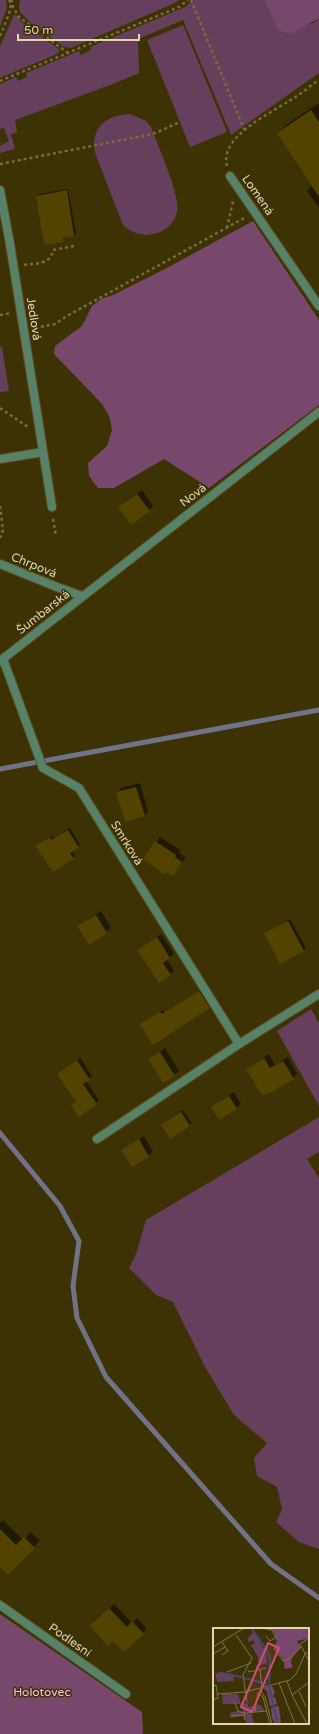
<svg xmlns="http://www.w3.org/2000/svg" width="319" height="1734" font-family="'Varela Round',sans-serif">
<rect width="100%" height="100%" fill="#3c3203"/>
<path fill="#663f5c" d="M0,0H6L7,8L0,27Z
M20,0H179L175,3L71,48L64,47L31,23L20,12L19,6Z
M193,0H264L278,30L313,23L319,18V73L231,135L183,20L138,39L139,73L113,84L15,120L17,132L11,134L15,149L0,153V146L9,141L4,128L0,129V84L16,77L18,81L27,77L26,73L79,51L81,55L91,50L90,47L185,7Z
M14,15H16L22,22L60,50L57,54L0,78V46Z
M183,25L227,132L190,147L147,40Z
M130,114L146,121L151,127C157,144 181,196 177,212C175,222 167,230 157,233C144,237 133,234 123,225L95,153C90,128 106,115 130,114Z
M0,347H2L9,391L0,392Z
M311,1009L319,1023V1106L277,1031Z
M319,1117V1152L307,1159L319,1178V1549L299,1542L276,1522L282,1509L277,1487L257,1476L254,1458L267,1443L234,1415L205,1367L173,1302L156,1295L129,1268L136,1254L146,1220Z"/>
<path fill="#78486c" d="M264,0H319V18L291,34L278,30Z
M253,221L319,320V405L209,488L164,459L114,488H98L89,476L88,463L107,446L112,430L110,418L102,404L54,354L55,346L82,326L92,306L101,299L113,295L165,269Z
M0,1614L142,1712L143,1734H0Z"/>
<path fill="#0007" d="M319,103V208L307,191L312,185L278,133L287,124Z
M68,189L76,233L74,236L65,237L63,241L37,196L39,194Z
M142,490L153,506L149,510L124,503Z
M140,783L148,811L144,816L117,792L121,788Z
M70,828L80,845L72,851L75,856L73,858L39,844L52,836L54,838Z
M160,837L180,850L179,853L186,857L173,875L145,859Z
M101,911L111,928L106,932L78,926Z
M290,919L306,948L303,950L265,934Z
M161,934L174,954L167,959L174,971L170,975L138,950Z
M202,989L212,1005L210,1007L141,1024L163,1010L164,1013Z
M165,1048L179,1071L164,1082L150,1059Z
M269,1054L275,1065L288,1057L297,1074L293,1078L247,1069Z
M80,1058L92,1076L86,1081L99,1100L96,1103L72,1105L77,1101L58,1074Z
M234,1092L241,1104L236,1108L213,1107Z
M183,1110L192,1123L170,1138L162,1125Z
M144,1136L153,1152L132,1166L123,1150Z
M3,1520L23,1540L31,1532L40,1541L8,1573L0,1564V1523Z
M114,1604L132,1623L137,1618L147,1629L124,1651L113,1639L91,1626Z"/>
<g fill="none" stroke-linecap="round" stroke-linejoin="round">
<path stroke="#717288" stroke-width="5" d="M0,769L319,710
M0,1133L60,1206L79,1241L73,1286L77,1318L106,1377L271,1564L319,1598"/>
</g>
<path fill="#524400" d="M311,110L319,122V197L277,133Z
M67,190L74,236L63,238L64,242L44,245L36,196Z
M137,494L150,511L131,525L118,507Z
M136,787L145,816L125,822L116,792Z
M68,830L79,848L70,853L74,859L53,872L35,846L50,837L51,840Z
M155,841L176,855L175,857L182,862L173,876L166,872L164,874L143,859Z
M96,915L107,933L89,945L77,926Z
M288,921L304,951L280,964L264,933Z
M157,937L170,958L163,963L171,975L159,983L137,950Z
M199,991L210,1008L153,1045L140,1024L160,1012L162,1014Z
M160,1052L175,1076L163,1083L148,1059Z
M264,1058L270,1068L283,1061L294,1079L266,1095L261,1094L246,1069Z
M77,1060L90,1080L83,1084L97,1104L79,1117L71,1105L76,1102L57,1074Z
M229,1096L237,1109L219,1120L211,1107Z
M181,1112L190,1126L170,1139L161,1125Z
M139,1139L149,1157L132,1167L121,1150Z
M0,1529L16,1545L24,1537L35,1548L8,1575L0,1566Z
M109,1608L127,1627L132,1621L144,1634L124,1652L113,1641L108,1646L90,1626Z"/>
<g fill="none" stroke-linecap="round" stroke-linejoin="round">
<g stroke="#5a5022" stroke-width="10">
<path id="street" d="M230,176L319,306
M0,190L10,244L52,507
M0,459L43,452
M0,564L57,587L82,596
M3,659L43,768L79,788L239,1044
M0,661L319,412
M97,1139L239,1044L319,994
M0,1605L126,1694"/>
</g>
<path stroke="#766c40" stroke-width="2.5" stroke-dasharray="3 3" stroke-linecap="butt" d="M9,0L19,17L68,53
M191,0L244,129
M0,36L9,14L12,0
M0,81L179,7L188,0
M0,164L153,134L180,122
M227,166C219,137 269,114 289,101C299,95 309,87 319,80
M227,228L233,201
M24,265C37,263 50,265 53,250L74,246
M0,315L11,313
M35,328L55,324L67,316L246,217
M0,408L28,427
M0,506L3,530L0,538
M53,519L56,536"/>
<use href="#street" stroke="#578267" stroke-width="8"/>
</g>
<g text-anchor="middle" stroke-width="3" stroke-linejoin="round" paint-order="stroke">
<g font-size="12" fill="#e0d7b0" stroke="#3c3203">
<text transform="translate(258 195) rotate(55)" y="4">Lomená</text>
<text transform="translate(34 319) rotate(81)" y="4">Jedlová</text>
<text transform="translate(193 495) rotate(-38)" y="4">Nová</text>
<text transform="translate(34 565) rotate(22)" y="4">Chrpová</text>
<text transform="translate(43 612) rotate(-38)" y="4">Šumbarská</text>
<text transform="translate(127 843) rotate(58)" y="4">Smrková</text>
<text transform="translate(70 1640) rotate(35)" y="4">Podlesní</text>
</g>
<g font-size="12" fill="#fec1ed" stroke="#3c3203">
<text x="42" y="1696">Holotovec</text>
</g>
</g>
<g transform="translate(213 1628)">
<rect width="96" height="96" fill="#3c3203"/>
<path d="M41,4L48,11L46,13L53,24L54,35L45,38L44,42L43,38L36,39L46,37L45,29L38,17L42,15L40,12L36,14L34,11ZM7,44L20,46L21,53L4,54L2,46ZM9,66H25L28,76L35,75V79L41,78V80L46,76L47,78L50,77L48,79L51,81V83L30,84L27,76H10ZM24,83L39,86L41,96L33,95L32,88L20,89L19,91L17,85Z" fill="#663f5c"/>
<path d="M49,0H96V10L84,13L88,19L79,29L78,35L80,38L78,40L72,41L70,31L61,19L64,13L61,3ZM59,58L62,65L59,69H62L64,76L57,78L54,63L50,60ZM64,78L66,79L68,96H63L59,90L58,80Z" fill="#78486c"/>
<path fill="none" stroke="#414777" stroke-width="2" d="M38,0L54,22L57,32L56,56M9,45L29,49M31,50L54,56M56,59L65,96"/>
<path fill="none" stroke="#7e7448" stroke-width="1" d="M48,0L59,2L64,12M23,7L39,30L30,47L34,74M53,8L57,13L63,9M96,10L87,16L96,33M0,19L31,0M61,20L70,33L79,29L88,19M0,26L12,19M9,27L15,23L9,14M35,42L36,44L53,40M47,42L49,60M14,44L38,35M74,53L79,67M66,55L82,96M0,58L3,57L5,70L0,72M46,61L52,69L59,96M86,63L93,79M4,66L32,64L77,52L83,46L92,26L96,24M45,66L50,69L57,96M22,75L25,83L31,85M42,84L45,64M17,88L32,87M32,92L31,85L54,83M94,96L79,67L96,54"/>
<path fill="#cb5174" fill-opacity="0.15" stroke="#cb5174" stroke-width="2" d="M55,15L66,20L39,84L28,79Z"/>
<rect width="96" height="96" fill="none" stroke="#e0d7b0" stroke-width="2"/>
</g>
<path d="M18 34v6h121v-6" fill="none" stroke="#e0d7b0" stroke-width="2"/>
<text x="24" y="34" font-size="12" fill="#e0d7b0" stroke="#3c3203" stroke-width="3" paint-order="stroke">50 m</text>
</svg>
